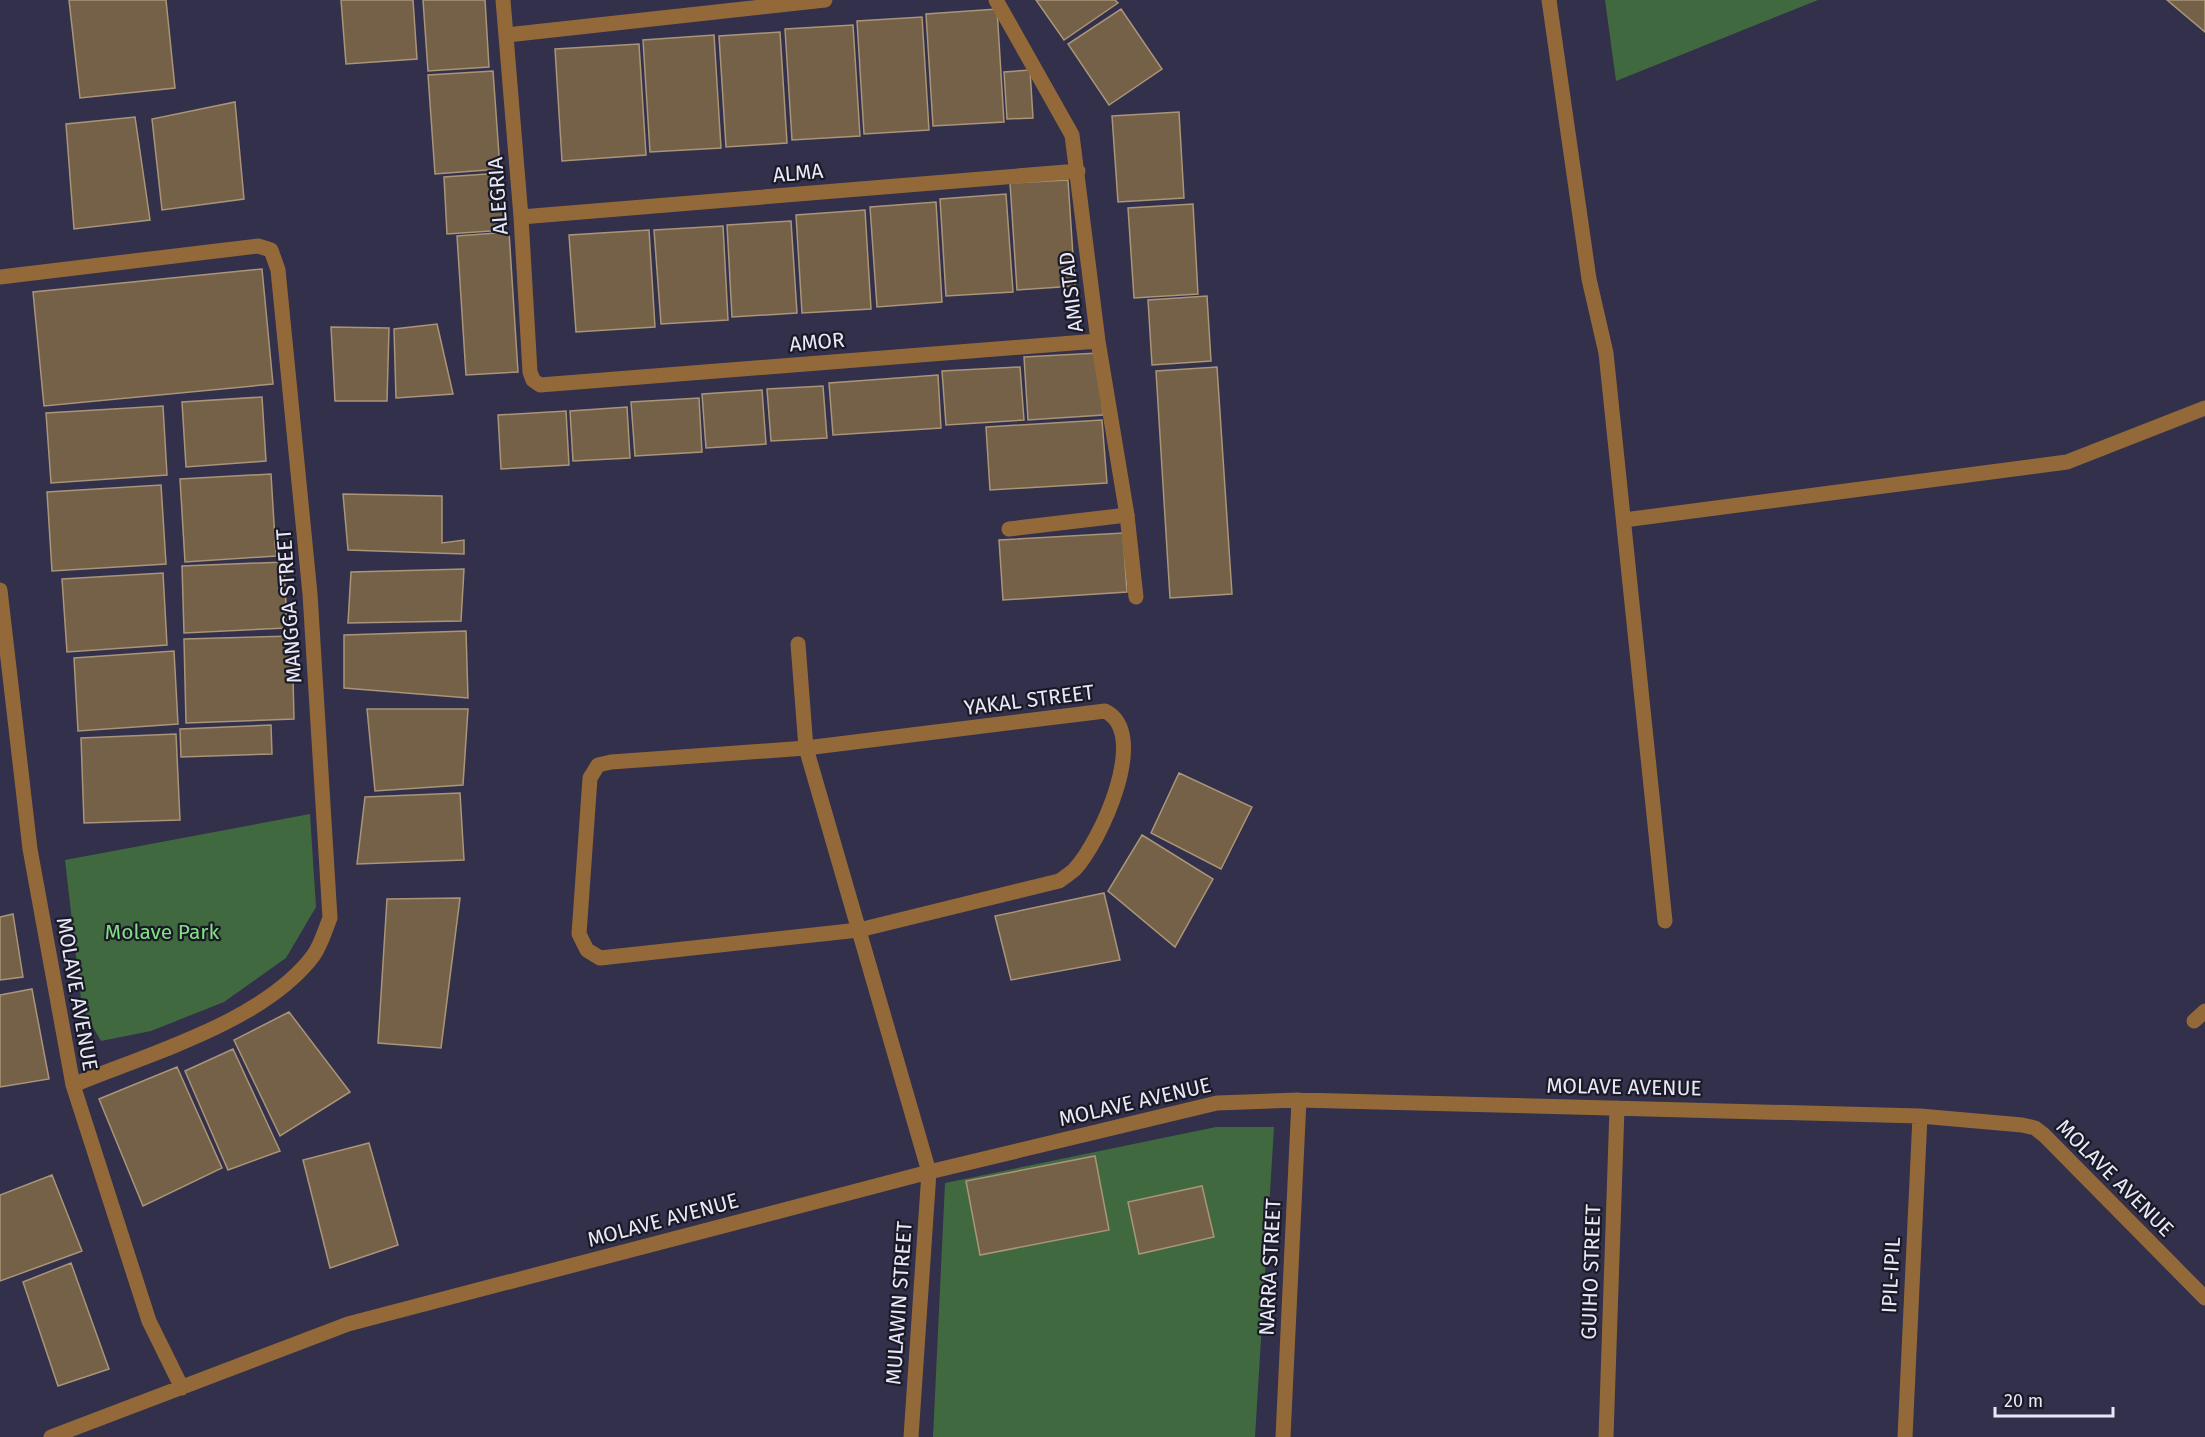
<svg xmlns="http://www.w3.org/2000/svg" width="2205" height="1437" font-family="'Fira Sans',sans-serif">
<rect width="100%" height="100%" fill="#32304a"/>
<path fill="#406940" d="M1605,0H1818L1616,81Z
M310,814L316,907L286,958L224,1002L151,1031L101,1041L82,1008L65,860Z
M1216,1127H1274L1255,1437H933L945,1183Z"/>
<path fill="#746147" stroke="#aa9579" stroke-width="1.5" d="M69,0H166L175,88L80,98Z
M341,0H413L417,59L346,64Z
M423,0H485L489,67L428,71Z
M1036,0H1115L1118,3L1064,40Z
M2167,0H2205V32Z
M997,9L1004,122L933,126L926,14Z
M1121,9L1162,69L1109,105L1068,44Z
M922,17L929,130L864,134L857,21Z
M853,25L860,136L792,140L785,29Z
M780,32L787,143L726,147L719,36Z
M714,35L721,148L650,152L643,40Z
M639,44L646,155L562,161L555,49Z
M1030,70L1033,118L1007,119L1004,72Z
M493,71L500,169L435,174L428,75Z
M235,102L244,199L162,210L152,119Z
M1179,112L1184,198L1118,202L1112,116Z
M135,117L150,220L74,229L66,124Z
M501,173L505,230L447,234L444,177Z
M1068,180L1075,286L1017,290L1010,183Z
M1006,194L1013,292L946,296L940,199Z
M936,202L942,302L877,307L870,207Z
M1193,204L1198,294L1134,298L1128,208Z
M865,210L871,309L802,313L796,215Z
M791,221L797,313L732,317L727,225Z
M723,226L728,320L661,324L654,230Z
M649,230L655,327L576,332L569,235Z
M509,232L518,372L466,375L457,236Z
M262,269L273,384L44,406L33,292Z
M1207,296L1211,361L1152,365L1148,300Z
M437,324L453,394L396,398L394,329Z
M331,327L389,328L387,401H335Z
M1098,353L1103,415L1028,420L1024,357Z
M1020,367L1024,420L946,425L942,371Z
M1217,367L1232,594L1170,598L1156,371Z
M938,375L941,428L833,435L829,383Z
M823,386L827,438L771,441L767,389Z
M762,390L766,444L706,448L702,394Z
M262,397L266,461L186,467L182,402Z
M699,398L702,452L635,456L631,402Z
M163,406L167,475L51,483L46,413Z
M627,407L630,458L573,461L570,411Z
M566,411L569,465L501,469L498,415Z
M1102,420L1107,483L990,490L986,427Z
M271,474L276,556L185,562L180,479Z
M161,485L166,564L52,571L47,492Z
M343,494L442,496V543L464,540V554L348,550Z
M1123,533L1127,592L1003,600L999,540Z
M284,562L287,628L184,633L182,566Z
M464,569L461,621L348,623L351,572Z
M163,573L167,645L67,652L62,579Z
M466,631L468,698L344,688V635Z
M292,636L294,719L186,723L184,639Z
M174,651L178,724L78,731L74,658Z
M367,709H468L463,785L375,791Z
M271,725L272,754L181,757L180,729Z
M176,734L180,820L84,823L81,738Z
M1179,773L1252,807L1221,869L1151,833Z
M460,793L464,860L357,864L365,797Z
M1142,835L1213,879L1175,947L1108,891Z
M1104,893L1120,960L1011,980L995,916Z
M460,898L441,1048L378,1043L387,899Z
M13,914L23,977L0,980V917Z
M32,989L49,1079L0,1087V995Z
M289,1012L350,1092L280,1136L234,1040Z
M233,1049L280,1151L228,1170L185,1071Z
M177,1067L222,1168L143,1206L99,1099Z
M369,1143L398,1245L330,1268L303,1160Z
M1095,1156L1109,1230L980,1255L966,1181Z
M52,1175L82,1251L0,1281V1195Z
M1202,1186L1214,1237L1139,1254L1128,1202Z
M71,1263L109,1369L58,1386L23,1282Z"/>
<g fill="none" stroke-linecap="round" stroke-linejoin="round">
<path stroke="#936939" stroke-width="15" d="M1549,0L1589,279L1606,353L1665,921
M1624,520L2067,462L2205,408
M1009,529L1127,515
M798,644L806,748"/>
<path stroke="#936939" stroke-width="15" d="M503,0L521,217L530,372L533,380L540,385L1098,341
M996,0L1072,135L1098,341L1127,515L1136,597
M507,35L825,0
M521,217L1078,171
M0,277L258,246L271,250L278,270L310,594L330,918C325,930 321,945 313,956C263,1022 148,1054 73,1085
M0,590L30,849L73,1085L149,1321L182,1388
M1105,711C1151,733 1100,843 1074,870C1069,874 1064,878 1059,881L859,930L600,958L587,950L579,934L590,778L598,765L611,762L806,748Z
M806,748L929,1172L911,1437
M2194,1021L2205,1011
M51,1437L348,1324L929,1172L1217,1103L1299,1100L1920,1116L2022,1125L2035,1128L2044,1135L2205,1298
M1283,1437L1299,1100
M1606,1437L1617,1108
M1905,1437L1920,1116"/>
</g>
<g text-anchor="middle" stroke-width="4.5" stroke-linejoin="round" paint-order="stroke">
<g font-size="21" fill="#e8e8f9" stroke="#1a1a26">
<text transform="translate(798 173) rotate(-5)" y="7">ALMA</text>
<text transform="translate(498 196) rotate(-94)" y="7">ALEGRIA</text>
<text transform="translate(1071 292) rotate(-97)" y="7">AMISTAD</text>
<text transform="translate(817 342) rotate(-5)" y="7">AMOR</text>
<text transform="translate(289 606) rotate(-94)" y="7">MANGGA STREET</text>
<text transform="translate(1029 700) rotate(-7)" y="7">YAKAL STREET</text>
<text transform="translate(77 994) rotate(80)" y="7">MOLAVE AVENUE</text>
<text transform="translate(1624 1087) rotate(1)" y="7">MOLAVE AVENUE</text>
<text transform="translate(1135 1102) rotate(-13)" y="7">MOLAVE AVENUE</text>
<text transform="translate(2115 1178) rotate(45)" y="7">MOLAVE AVENUE</text>
<text transform="translate(663 1220) rotate(-15)" y="7">MOLAVE AVENUE</text>
<text transform="translate(1270 1267) rotate(-87)" y="7">NARRA STREET</text>
<text transform="translate(1591 1272) rotate(-88)" y="7">GUIHO STREET</text>
<text transform="translate(1891 1275) rotate(-87)" y="7">IPIL-IPIL</text>
<text transform="translate(899 1303) rotate(-86)" y="7">MULAWIN STREET</text>
</g>
<g font-size="21" fill="#82e084" stroke="#1a1a26">
<text x="162" y="939">Molave Park</text>
</g>
</g>
<path d="M1995 1407v9h118v-9" fill="none" stroke="#e8e8f9" stroke-width="3"/>
<text x="2004" y="1407" font-size="18" fill="#e8e8f9" stroke="#1a1a26" stroke-width="4.5" paint-order="stroke">20 m</text>
</svg>
